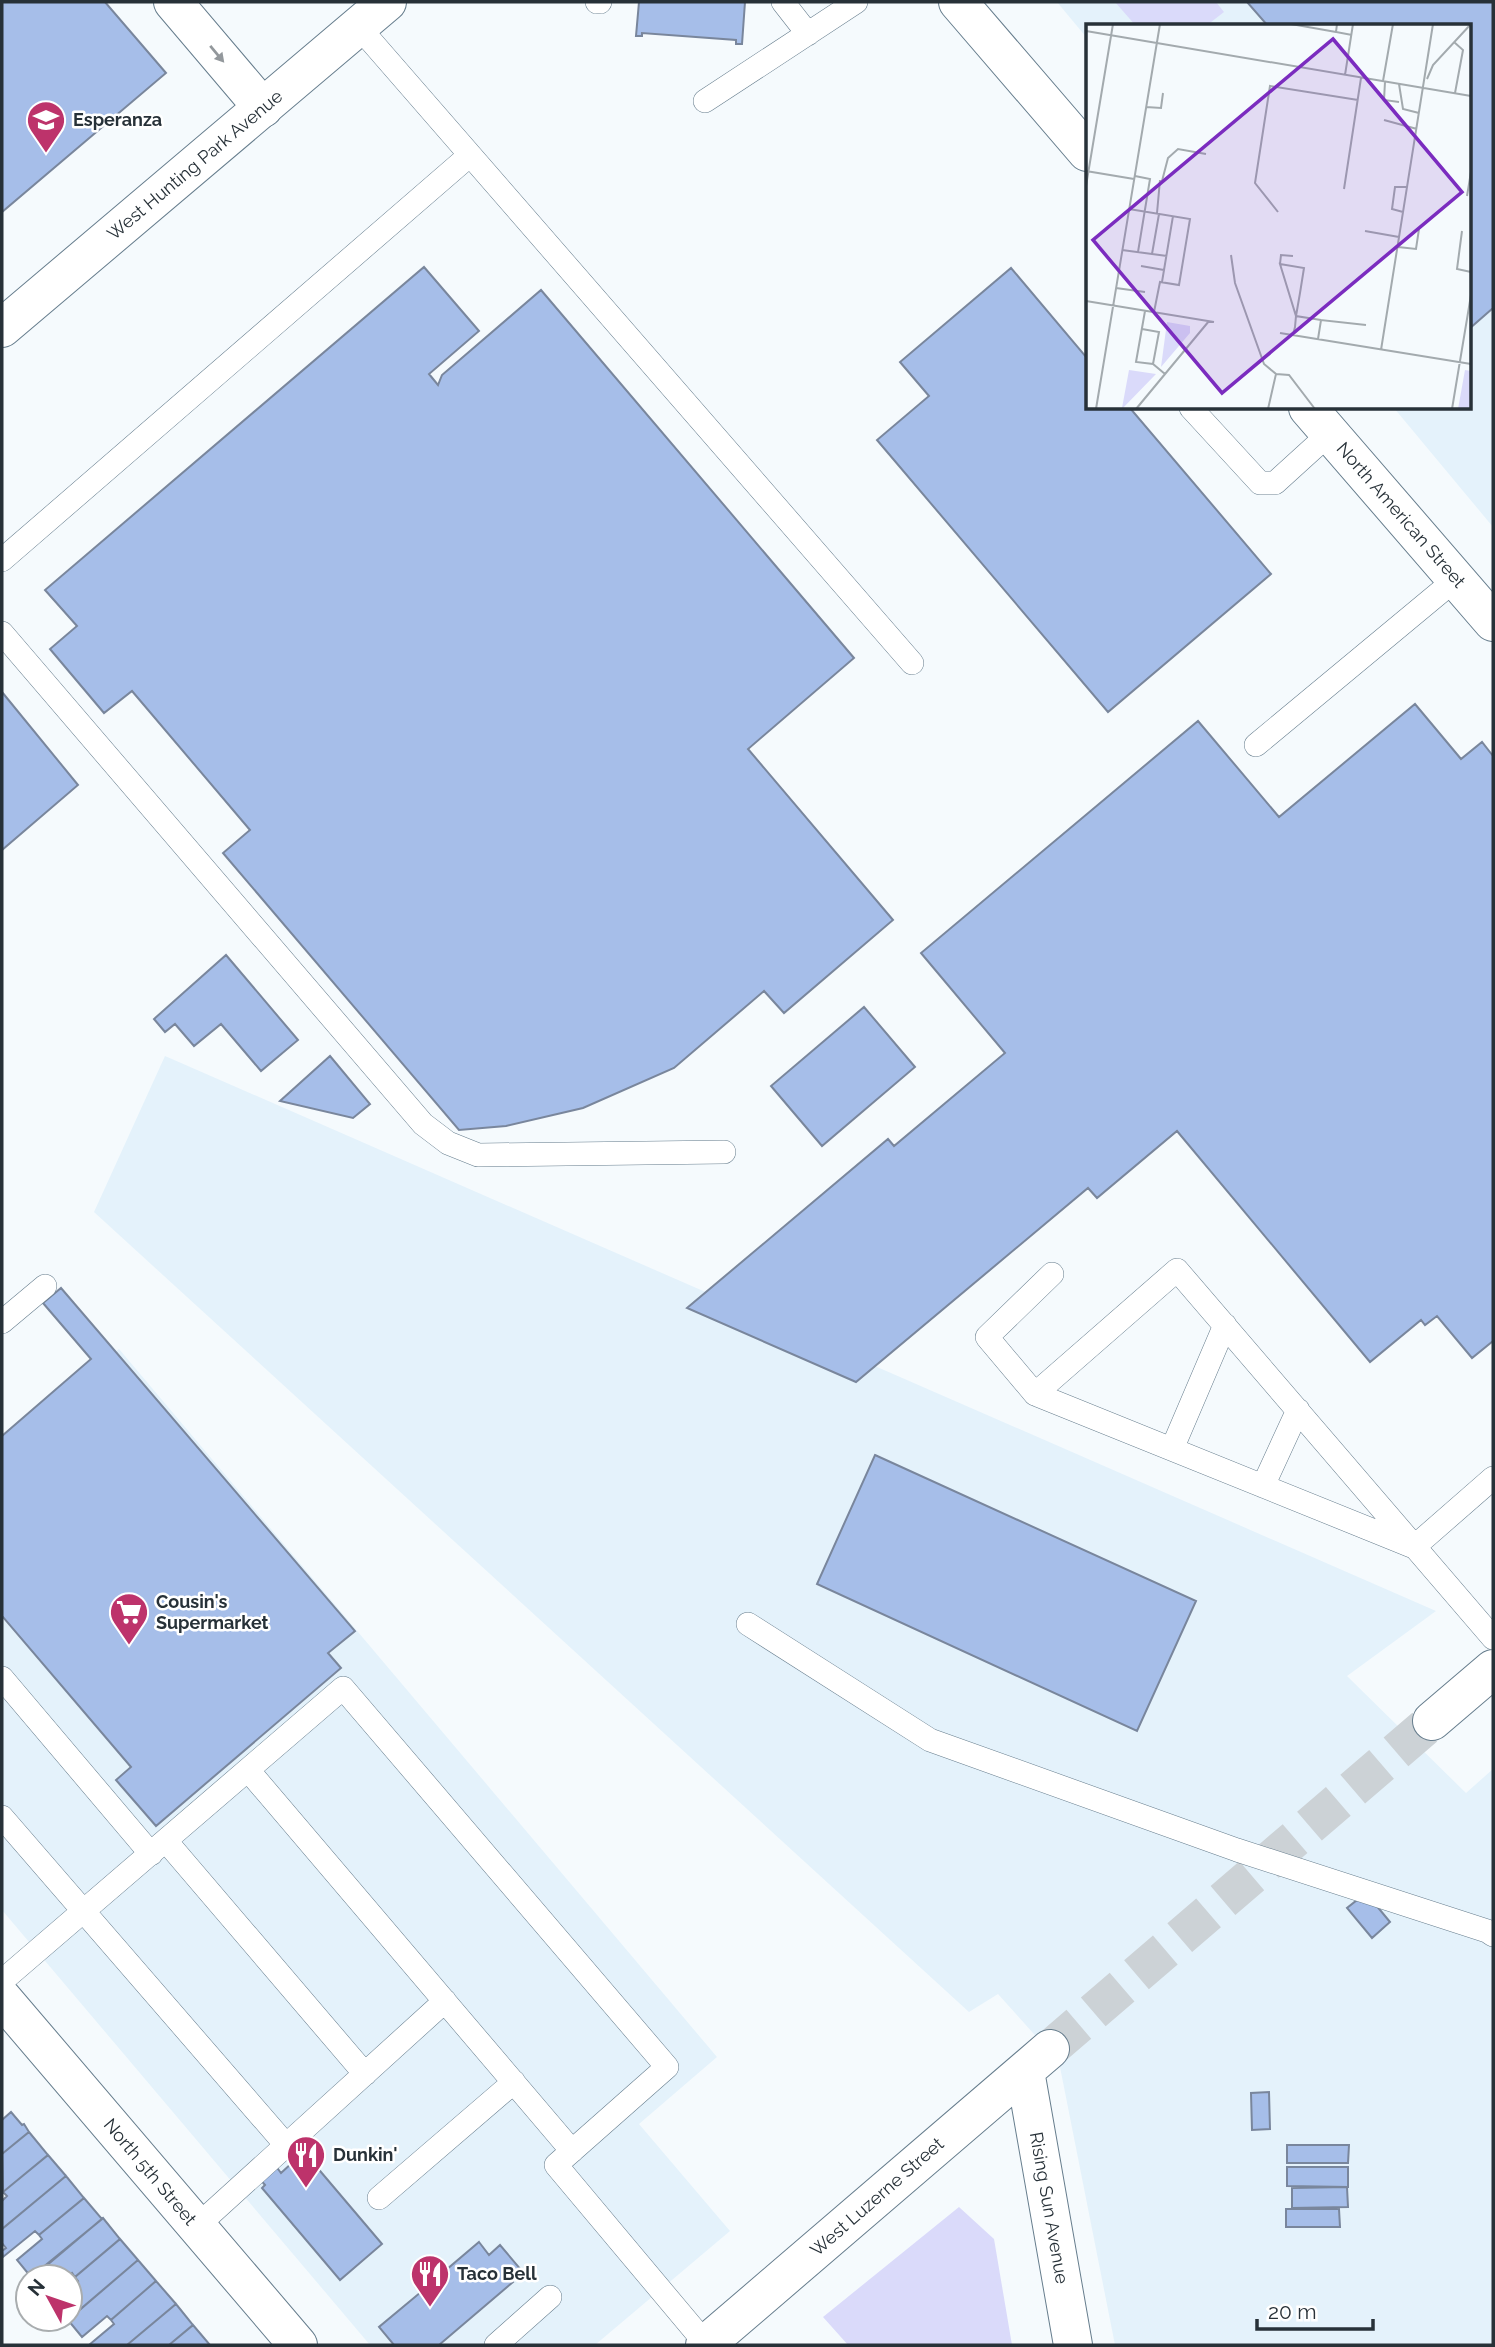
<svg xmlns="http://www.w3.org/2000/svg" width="1495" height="2347" font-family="Raleway,sans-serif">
<rect width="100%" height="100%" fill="#f5fafd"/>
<path fill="#e4f2fb" d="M1057,2H1493V527L1394,408H1469V26H1087V38Z
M165,1056L1436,1611L1347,1676L1466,1793L1493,1769V2345H1115L1059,2062L998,1994L969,2012L94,1212Z
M119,1349L717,2057L639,2124L730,2231L595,2345H370L2,1910V1448Z"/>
<path fill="#dadafa" d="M1115,2H1216L1224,12L1206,26H1136Z
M959,2207L994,2239L1012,2345H848L823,2317Z"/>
<path fill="#a6bee9" stroke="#79869c" stroke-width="2" d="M2,2H105L166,73L2,212Z
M639,2H745L742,44H736V40L642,33V36H636Z
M1247,2H1493V308L1469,329V26H1268Z
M424,267L479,331L429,374L438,385L442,375L541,290L854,658L748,749L893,920L784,1013L764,991L674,1068L583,1108L506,1126L459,1130L223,853L250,830L132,691L104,713L50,649L77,626L45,590Z
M1011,268L1087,358V408H1130L1271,574L1108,712L877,440L929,396L900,362Z
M2,692L78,785L2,850Z
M1415,704L1461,759L1482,742L1493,756V1341L1472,1358L1437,1316L1425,1325L1421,1320L1370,1362L1177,1131L1097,1198L1088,1188L856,1382L687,1308L888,1139L894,1146L1005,1053L921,953L1198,721L1279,817Z
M226,955L298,1040L261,1071L221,1024L194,1046L175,1024L165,1032L154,1019Z
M864,1007L915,1067L822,1146L771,1086Z
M330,1056L370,1104L353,1118L280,1101Z
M61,1288L355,1631L328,1653L341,1668L156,1826L116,1780L131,1767L2,1616V1436L91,1359L43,1303Z
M875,1455L1196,1601L1137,1731L817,1584Z
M1366,1893L1390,1922L1372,1938L1347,1908Z
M1269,2092L1270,2129L1252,2130L1251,2093Z
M11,2112L22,2125L24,2124L29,2132L2,2154V2120Z
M29,2132L48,2155L3,2192L2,2154Z
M1287,2145H1349L1348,2163H1287Z
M304,2152L382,2244L340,2280L262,2188L265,2185L259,2178L275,2165L281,2173Z
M48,2155L66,2176L2,2229V2201L7,2196L3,2192Z
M1287,2167H1348V2187L1287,2186Z
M66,2176L84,2198L39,2235L35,2231L3,2257L2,2251L6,2248L2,2243V2229Z
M1347,2187L1348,2207L1292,2208V2188Z
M84,2198L102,2219L31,2277L17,2260L42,2239L39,2235Z
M1286,2209H1339L1340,2227H1286Z
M103,2218L120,2239L75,2277L72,2273L67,2277H33Z
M120,2239L138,2260L70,2318V2288L78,2281L75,2277Z
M479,2242L489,2255L500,2245L522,2271L511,2279L513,2282L439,2345H394L379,2327L421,2292L416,2287L424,2281L420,2275L431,2265L440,2275Z
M138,2260L156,2281L111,2320L107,2316L82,2337L68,2320Z
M156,2281L176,2304L127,2345H89L114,2324L111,2320Z
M176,2304L193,2325L169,2345H127Z
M193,2325L210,2345H169Z"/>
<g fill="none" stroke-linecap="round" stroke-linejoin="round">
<path stroke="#ccd2d6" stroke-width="38" stroke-dasharray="38 19" stroke-linecap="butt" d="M1050,2049L1432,1721"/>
<g stroke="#667d8d" stroke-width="24">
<path id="lane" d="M597,2H600
M783,2L808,34
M358,26L912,663
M705,101L856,2
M1191,408L1260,483H1275L1330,433
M2,560L470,155
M2,633L423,1124L448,1143L478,1155L724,1152
M1256,745L1456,579
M2,1322L45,1286
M1035,1394L987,1337L1052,1274
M1172,1449L1225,1325
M1263,1486L1298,1410
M1414,1547L1035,1394L1177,1270L1493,1638
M1414,1547L1493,1478
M748,1624L930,1740L1237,1850L1487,1931L1493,1935
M2,1678L151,1854
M248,1770L572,2151
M2,1817L286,2145
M166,1841L365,2074
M2,1981L343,1688L667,2067L556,2165L706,2344
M379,2198L514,2082
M196,2227L445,2001
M496,2345L550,2297"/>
</g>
<g stroke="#667d8d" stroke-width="40">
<path id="street" d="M173,2L263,108"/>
</g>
<g stroke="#667d8d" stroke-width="40">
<path id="secondary" d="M958,2L1087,152
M2,328L387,2
M1308,408L1493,622
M1432,1721L1493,1669
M2,1998L298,2345
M1025,2071L1073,2345
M705,2345L1050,2049"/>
</g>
<use href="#lane" stroke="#fff" stroke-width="23"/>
<use href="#street" stroke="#fff" stroke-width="38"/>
<use href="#secondary" stroke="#fff" stroke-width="38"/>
</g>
<defs><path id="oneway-solid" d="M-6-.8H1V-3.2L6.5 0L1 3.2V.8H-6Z" transform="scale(1.75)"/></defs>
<use fill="#93989c" href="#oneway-solid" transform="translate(217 54) rotate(50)"/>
<defs>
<g id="school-pin" transform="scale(2.0125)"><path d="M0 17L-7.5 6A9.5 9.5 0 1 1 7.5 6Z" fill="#bd336b" stroke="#fff"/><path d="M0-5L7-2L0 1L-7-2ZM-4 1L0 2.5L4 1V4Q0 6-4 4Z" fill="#fff"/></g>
<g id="supermarket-pin" transform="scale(2.0125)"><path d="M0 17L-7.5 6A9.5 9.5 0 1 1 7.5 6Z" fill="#bd336b" stroke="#fff"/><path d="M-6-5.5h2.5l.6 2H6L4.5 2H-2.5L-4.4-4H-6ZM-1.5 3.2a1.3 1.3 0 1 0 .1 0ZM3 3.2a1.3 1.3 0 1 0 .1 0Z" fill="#fff"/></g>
<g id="restaurant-pin" transform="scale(2.0125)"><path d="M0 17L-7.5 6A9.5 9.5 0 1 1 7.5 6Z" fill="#bd336b" stroke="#fff"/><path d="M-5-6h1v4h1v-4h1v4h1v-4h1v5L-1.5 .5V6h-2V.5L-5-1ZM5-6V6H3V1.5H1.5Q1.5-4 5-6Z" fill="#fff"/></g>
</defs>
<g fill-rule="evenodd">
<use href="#school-pin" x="46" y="120"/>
<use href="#supermarket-pin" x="129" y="1612"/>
<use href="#restaurant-pin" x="306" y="2155"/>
<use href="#restaurant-pin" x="430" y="2274"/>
</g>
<g text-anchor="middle" stroke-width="5" stroke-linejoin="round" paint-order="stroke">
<g font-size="18" font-weight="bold" fill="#273138" stroke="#fff" text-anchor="start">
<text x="73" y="126">Esperanza</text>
<text x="156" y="1608">Cousin's<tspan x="156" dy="21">Supermarket</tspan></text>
<text x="333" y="2161">Dunkin'</text>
<text x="457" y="2280">Taco Bell</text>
</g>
<g font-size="18" fill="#273138" stroke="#fff">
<text transform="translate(195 165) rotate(-40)" y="6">West Hunting Park Avenue</text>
<text transform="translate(1401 515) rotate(49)" y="6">North American Street</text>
<text transform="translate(150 2172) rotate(50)" y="6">North 5th Street</text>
<text transform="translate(877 2197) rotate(-41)" y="6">West Luzerne Street</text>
<text transform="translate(1049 2208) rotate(80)" y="6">Rising Sun Avenue</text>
</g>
</g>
<g transform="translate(1086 24)">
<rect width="385" height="385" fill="#f5fafd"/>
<path d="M81,298L104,302V309L75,343ZM43,346L70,350L36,385V384ZM379,346L385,347V385H372Z" fill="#dadafa"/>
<path fill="none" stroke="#a3aaae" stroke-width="2" d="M205,0L250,8M251,0L250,8L266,11M0,7L385,72M368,18L377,26L369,69M259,51L267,0M341,55L347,41L385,0M297,57L307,0M299,58L298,76L313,78M313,60L317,85L333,89M60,83L75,84L77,69M298,96L331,105M0,147L48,155M49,152L64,155L52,228M76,157L82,134L92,125L120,130M0,162L27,0M258,165L275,54M381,172L385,148M43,185L104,195L93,261L74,258L68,288M192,188L169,159L184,62L272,76M317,188L306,185L309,163H321M71,189L74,156M279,207L313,213M376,207L371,245L385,248M312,223L330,225L333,205M36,226L81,232M66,230L73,190M145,231L149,259L178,340L190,350L182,385M194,240L195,231L207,232M55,242L78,246M76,258L87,192M30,264L59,268M0,277L128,298M59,287L50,338L67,340L79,350M56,305L73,308L67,340M194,309L385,340M207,311L209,303L210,292L214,269L218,244L194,240L210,292L235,296M232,315L235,296L280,301M295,326L347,0M190,350L203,351L229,385M10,385L74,0M50,385L123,297M366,385L385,271"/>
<path fill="#7b2cbf" fill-opacity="0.15" stroke="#7b2cbf" stroke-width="3.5" d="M247,15L376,168L136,369L7,216Z"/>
<rect width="385" height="385" fill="none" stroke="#273138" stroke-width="3.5"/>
</g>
<rect width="1495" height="2347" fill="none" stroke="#273138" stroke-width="7"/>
<g transform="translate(49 2298) rotate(310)"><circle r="33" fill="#ffffff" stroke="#a9adaf" stroke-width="2"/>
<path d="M0-5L12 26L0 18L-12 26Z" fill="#bd336b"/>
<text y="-10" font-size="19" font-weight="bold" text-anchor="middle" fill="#273138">N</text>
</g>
<path d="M1257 2319v10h116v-10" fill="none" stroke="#273138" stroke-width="3.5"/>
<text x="1268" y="2319" font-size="21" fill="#273138" stroke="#ffffff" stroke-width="5" paint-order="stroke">20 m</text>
</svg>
